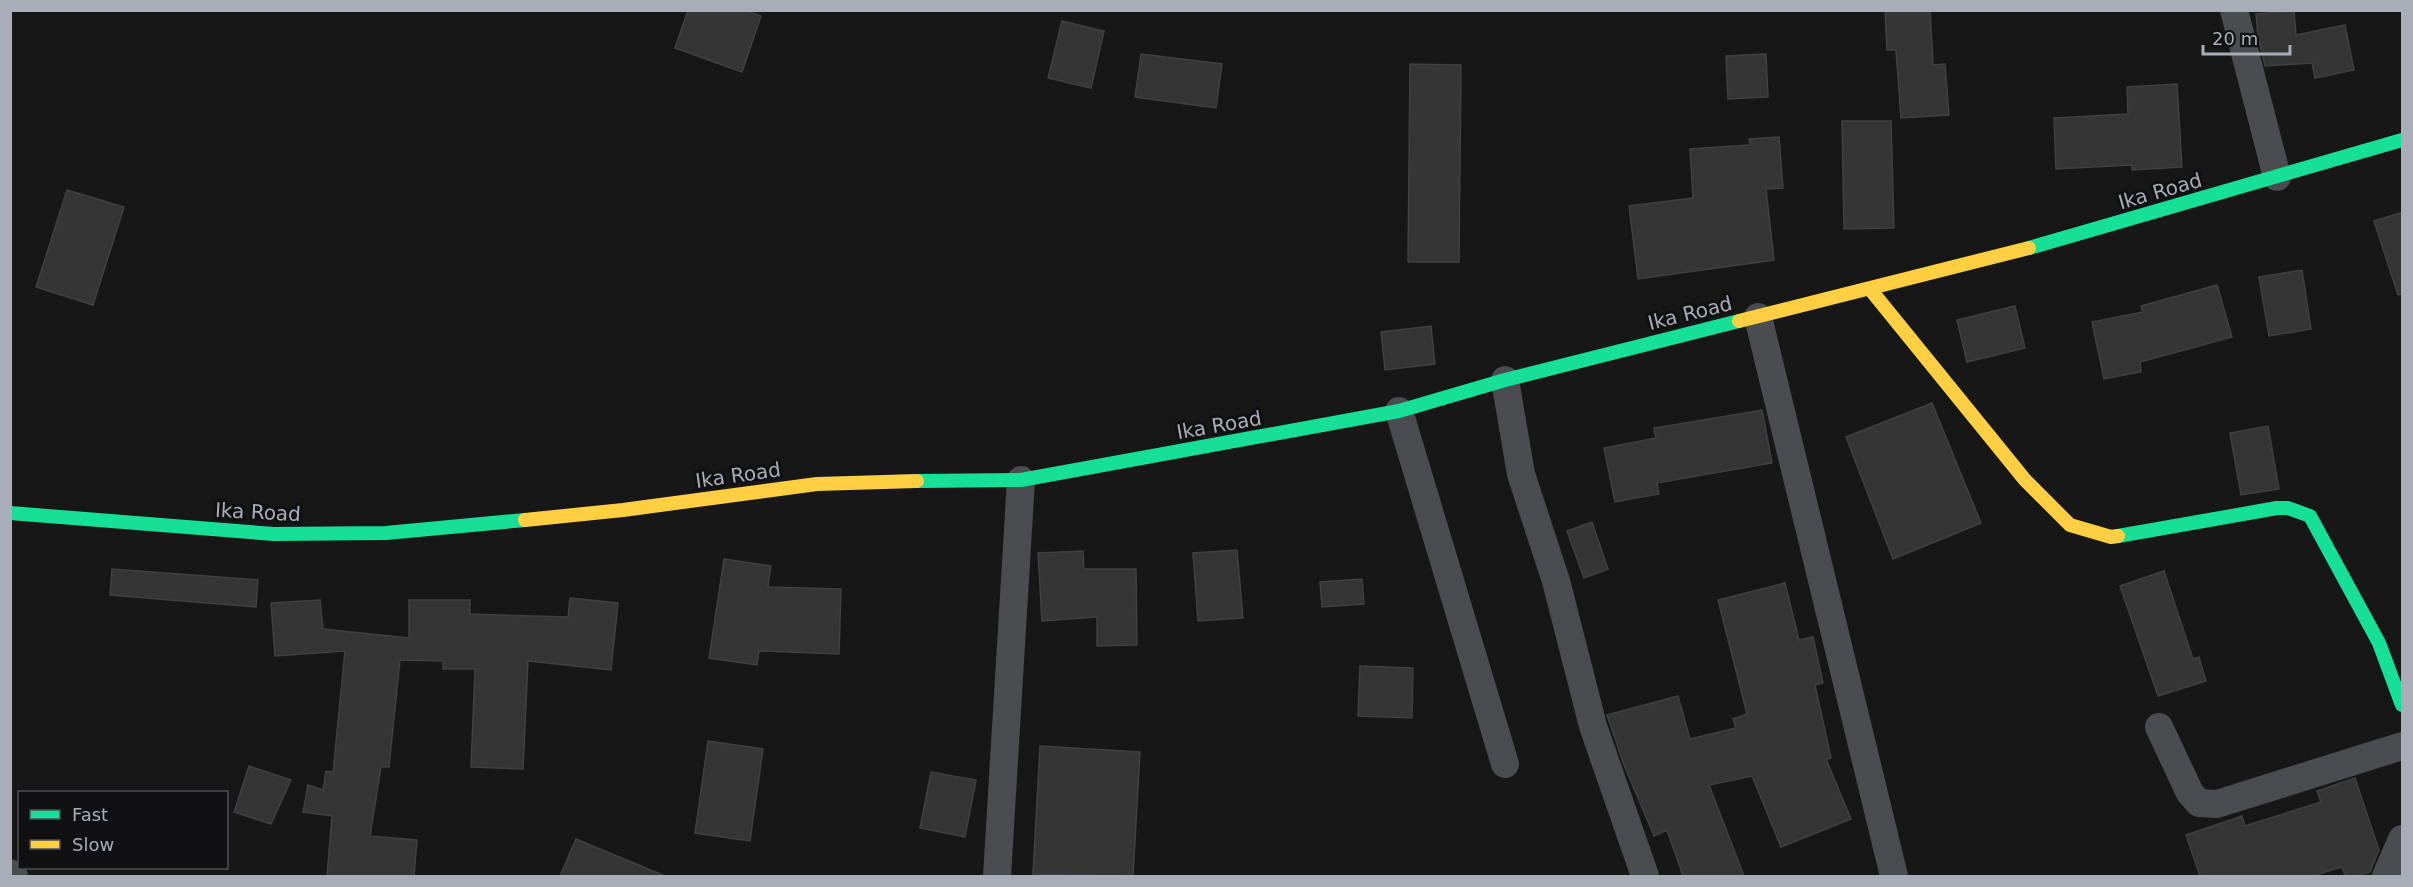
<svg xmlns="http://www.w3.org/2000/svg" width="2413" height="887" font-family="'DejaVu Sans',sans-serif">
<rect width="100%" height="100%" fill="#171717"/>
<path fill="#353536" stroke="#3f4043" stroke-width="1.5" d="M688,10H744L761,16L742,72L675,48Z
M1885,10H1930L1933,65L1945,64L1949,115L1901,118L1896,50H1887Z
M2294,11L2296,35L2345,25L2354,70L2315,78L2312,63L2265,66L2258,37L2256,14Z
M1062,21L1104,31L1091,88L1048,78Z
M1141,54L1222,64L1216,108L1135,97Z
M1766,54L1768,97L1728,99L1726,56Z
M1410,64L1461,65L1459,262H1408Z
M2177,84L2182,167L2132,170V165L2056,169L2054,118L2128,114L2127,87Z
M1842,121H1891L1894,228L1844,229Z
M1779,137L1783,188L1766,189L1774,260L1638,279L1629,206L1693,198L1690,149L1750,145L1749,139Z
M67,190L124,207L93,305L36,287Z
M2403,212V294L2398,295L2374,221Z
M2302,270L2311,329L2269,336L2259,277Z
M2217,285L2232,337L2140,362L2141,372L2104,379L2092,322L2143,312L2141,306Z
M2015,306L2025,348L1967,362L1957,320Z
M1431,326L1435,364L1385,370L1381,332Z
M1932,403L1981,523L1893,559L1846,437Z
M1762,410L1772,463L1657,483L1659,494L1615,502L1604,448L1656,438L1654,428Z
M2268,426L2279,489L2241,495L2230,433Z
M1592,522L1608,569L1584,578L1567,531Z
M1237,550L1243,618L1198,621L1193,553Z
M1083,551L1084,569H1136L1137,645L1097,646V617L1042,621L1038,553Z
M724,559L771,566L768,587L841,589L839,654L759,651L757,665L709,658Z
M112,569L258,580L256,607L110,595Z
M2164,571L2193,659L2199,657L2206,681L2158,696L2120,586Z
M1362,579L1364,604L1322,607L1320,582Z
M1785,583L1799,640L1813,637L1823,683L1815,685L1831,758L1826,759L1851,819L1781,847L1752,776L1709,785L1744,876H1683L1667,830L1654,836L1624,765L1607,715L1678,696L1690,739L1736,728L1733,719L1747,714L1718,600Z
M570,598L618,603L611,670L528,661L523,769L471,767L475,669H443V661L400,660L389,767H381L370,836L417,840L414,876H327L332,816L303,812L308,785L323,790L326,771L333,772L345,651L275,656L271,603L320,600L323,629L409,638V600H470V614L568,617Z
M1360,666L1413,668L1412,718L1358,716Z
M708,741L763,749L750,841L695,833Z
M1040,746L1140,752L1133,876L1033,874Z
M249,766L291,780L271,824L234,812Z
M931,772L976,780L965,837L920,828Z
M2355,778L2379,850L2370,872L2357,876H2345L2342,867L2312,876H2200L2186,835L2242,816L2245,826L2321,802L2317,791Z
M576,839L665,876H560Z"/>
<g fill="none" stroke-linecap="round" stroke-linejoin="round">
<path stroke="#4b4c50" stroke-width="28" d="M2234,10L2277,177
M1758,317L1894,876
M1505,380L1521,474L1556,581L1593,726L1645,876
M1399,411L1505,764
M2159,727L2190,793L2199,803L2217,804L2402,746
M10,873L14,876
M997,876L1021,480
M2386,876L2402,839"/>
<path stroke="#16e098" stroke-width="14" d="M2029,248L2402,140
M917,481L1021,480L1399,411L1505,380L1739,321
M10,513L274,534L386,533L525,520
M2118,536L2277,508H2288L2310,516L2379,643L2402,705"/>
<path stroke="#ffcf43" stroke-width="14" d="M1870,289L2025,480L2070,525L2111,537L2118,536
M1739,321L2029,248
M525,520L623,510L817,484L917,481"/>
</g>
<g text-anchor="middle" stroke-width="6" stroke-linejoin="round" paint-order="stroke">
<g font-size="20" fill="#a8adb8" stroke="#111113">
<text transform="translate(2160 191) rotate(-16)" y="7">Ika Road</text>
<text transform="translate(1690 313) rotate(-14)" y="7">Ika Road</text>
<text transform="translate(1219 425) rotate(-10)" y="7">Ika Road</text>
<text transform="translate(738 475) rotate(-8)" y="7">Ika Road</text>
<text transform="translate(258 512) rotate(3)" y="7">Ika Road</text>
</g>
</g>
<rect width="2413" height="887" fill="none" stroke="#a8adb8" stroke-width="24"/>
<rect x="18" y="791" width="210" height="78" fill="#111113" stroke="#4d4f55" stroke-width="1.5"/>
<rect x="30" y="810" width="30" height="9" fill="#16e098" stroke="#4d4f55" stroke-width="1.5"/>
<text x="72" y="821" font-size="18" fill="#a8adb8">Fast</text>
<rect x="30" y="840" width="30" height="9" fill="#ffcf43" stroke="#4d4f55" stroke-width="1.5"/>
<text x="72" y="851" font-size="18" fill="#a8adb8">Slow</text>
<path d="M2203 45v9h87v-9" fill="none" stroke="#a8adb8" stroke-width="3"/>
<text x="2212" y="45" font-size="18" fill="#a8adb8" stroke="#111113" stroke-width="4.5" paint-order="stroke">20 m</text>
</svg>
